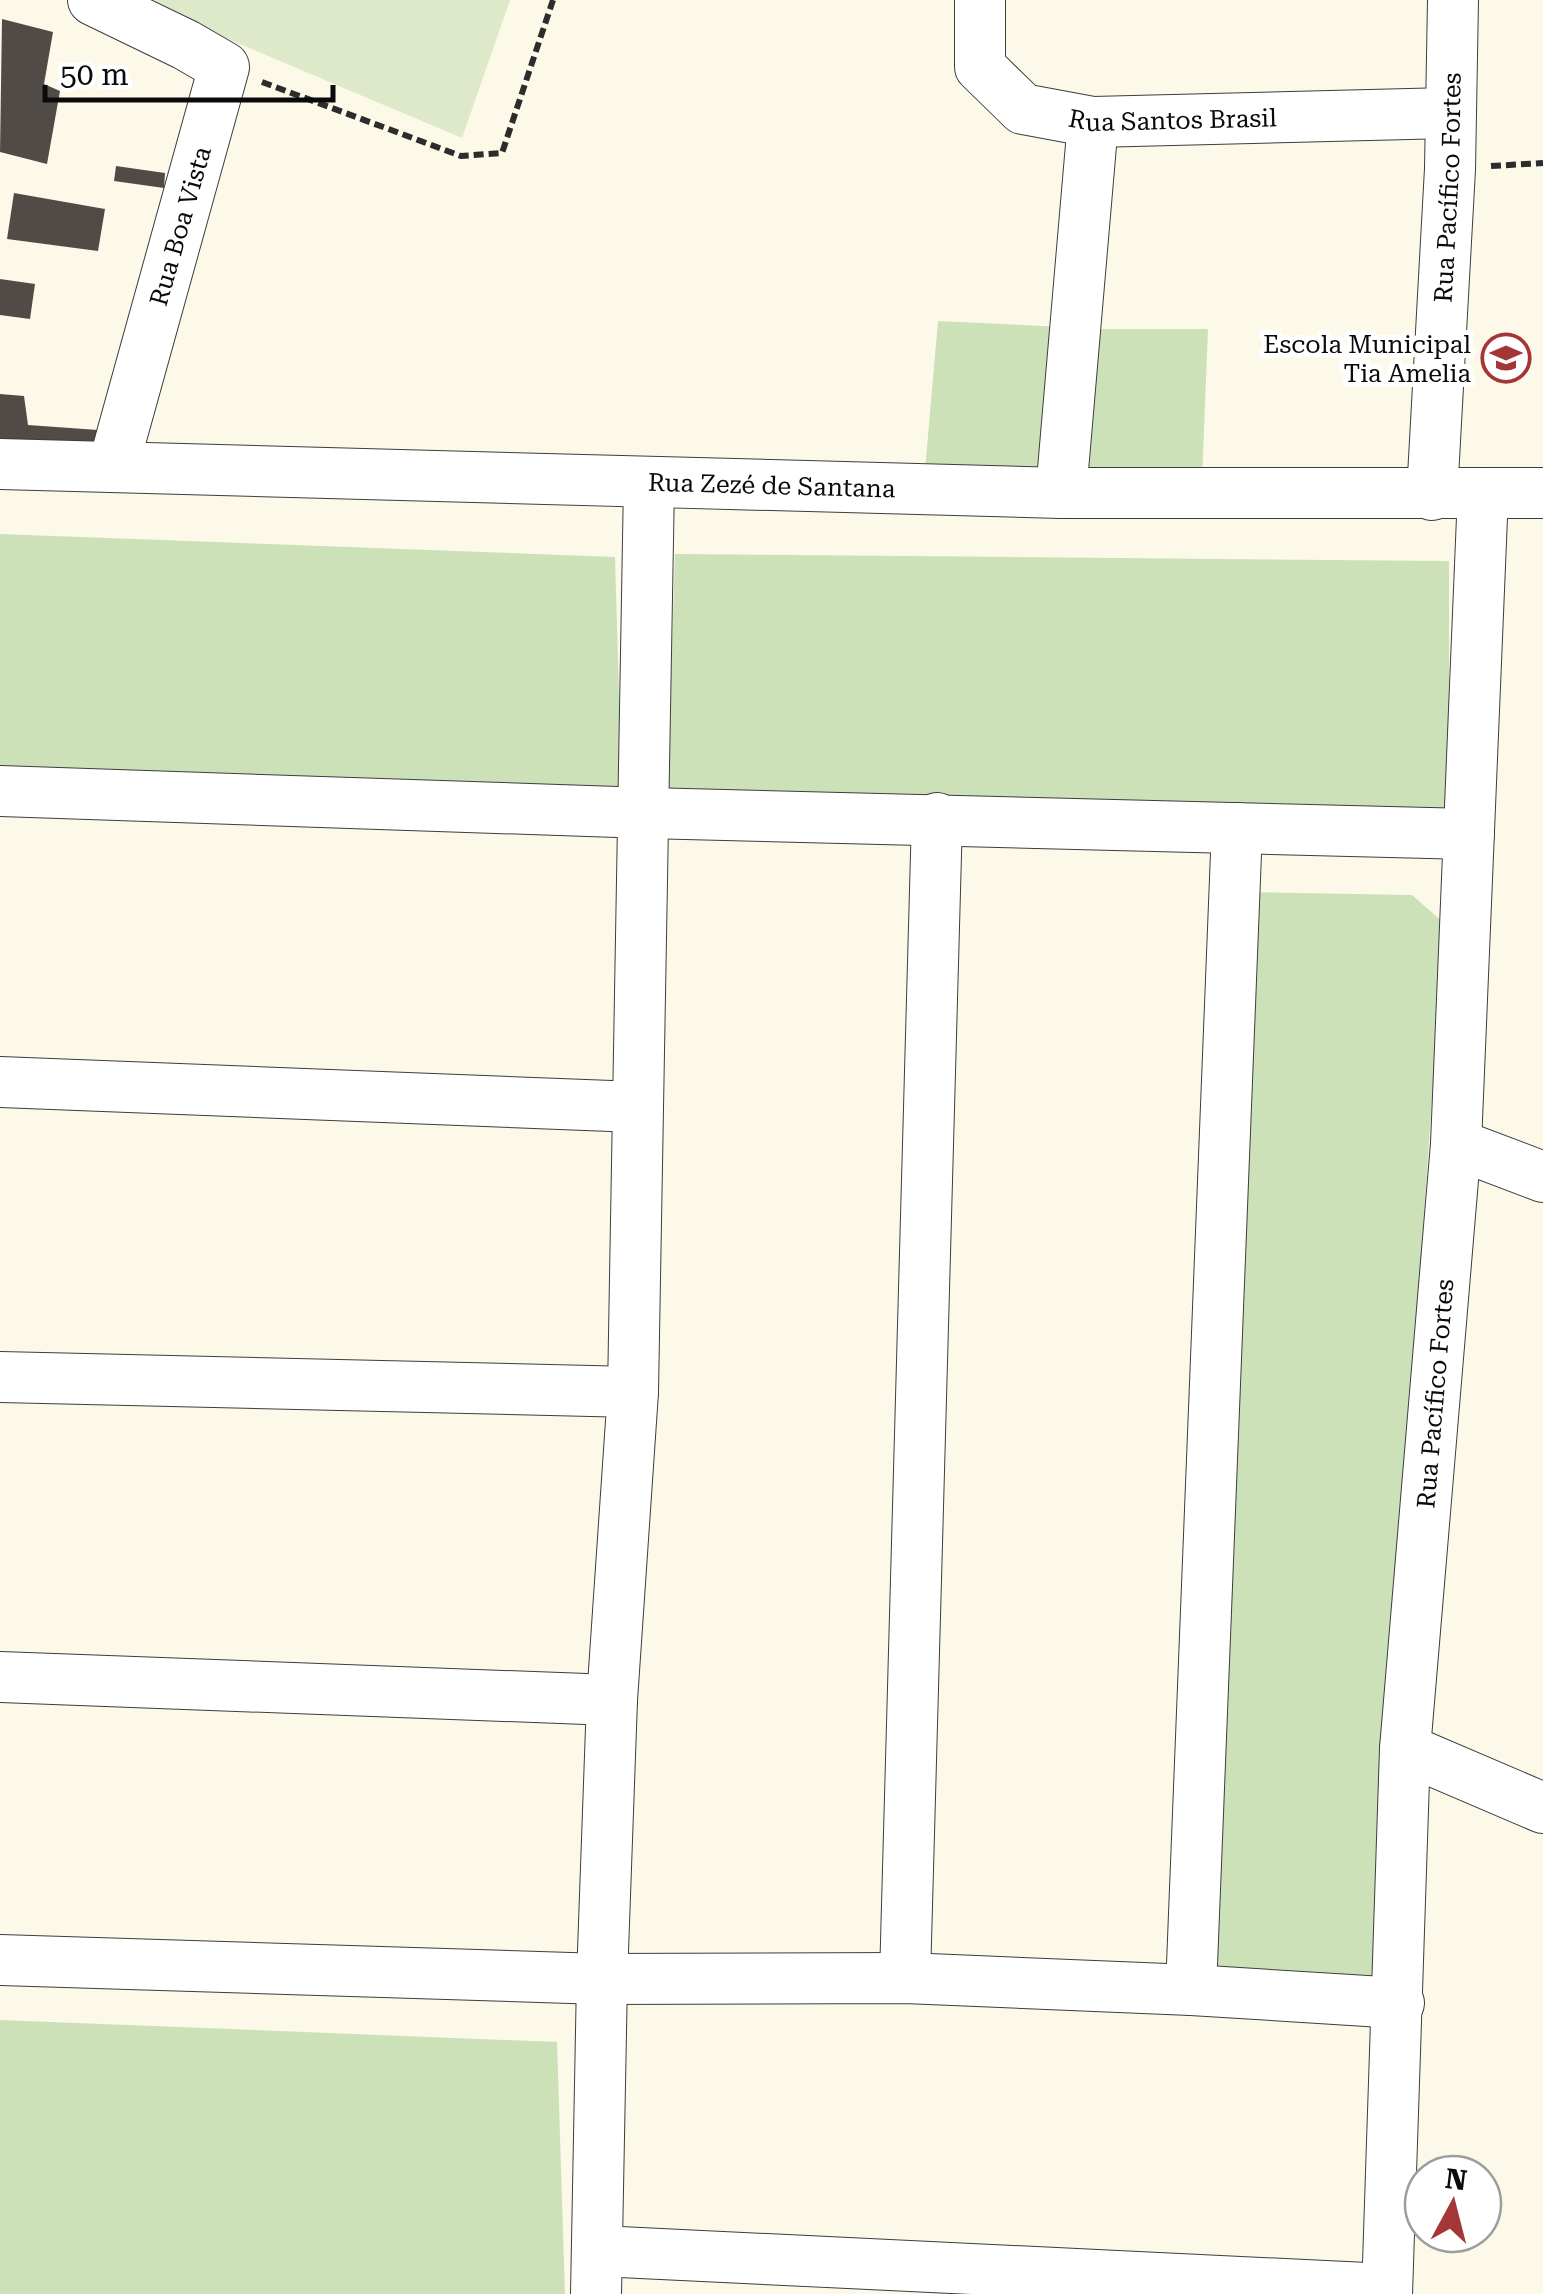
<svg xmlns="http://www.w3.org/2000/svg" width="1543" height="2294" font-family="'Roboto Serif',serif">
<rect width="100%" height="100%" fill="#fcf9e9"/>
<path fill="#cce1b8" d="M938,321L1063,327L1049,486L924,482Z
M1097,329H1208L1202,480L1088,483Z
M0,534L615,557L622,799L0,778Z
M675,554L1449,561V824L667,801Z
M1246,892L1412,895L1444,923L1385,1783L1384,1978L1202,1985Z
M0,2020L557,2042L565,2294H0Z"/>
<path fill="#dde9c9" d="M136,0H510L462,138Z"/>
<path fill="#514b48" d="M2,19L53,32L44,84L60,91L47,164L0,152Z
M116,166L165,173L164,188L114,181Z
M14,193L105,209L98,251L7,239Z
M0,279L35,284L30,319L0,315Z
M0,394L24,396L28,425L112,431L110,463L0,460Z"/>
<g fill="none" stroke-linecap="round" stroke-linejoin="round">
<g stroke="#3d3d3d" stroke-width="52">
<g id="minor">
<path d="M93,0L186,45L224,67L113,467"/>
<path id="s1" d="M980,0V67L1023,109L1093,122L1449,113"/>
<path id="s2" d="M0,464L1061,493H1543"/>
<path d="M1061,493L1093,122"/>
<path id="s3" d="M1432,495L1450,169L1453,0"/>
<path d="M0,791L646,813L1469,834"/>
<path d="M0,1082L637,1107"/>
<path d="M1456,1144L1543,1177"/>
<path d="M0,1377L633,1392"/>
<path d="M0,1677L612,1700"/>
<path d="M1405,1749L1543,1808"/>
<path d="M0,1960L602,1979L905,1978L1191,1990L1399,2003"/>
<path d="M905,1978L937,818"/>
<path d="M1191,1990L1237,828"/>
<path d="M599,2251L1387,2289"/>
<path d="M596,2294L602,1979L612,1700L633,1392L649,483"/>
<path id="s4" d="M1387,2294L1405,1749L1456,1144L1483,493"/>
</g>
</g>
<path stroke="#2c2c2c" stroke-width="6" stroke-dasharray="10 5" stroke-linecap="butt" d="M262,82L461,156L502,153L553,0
M1491,166L1543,163"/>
<use href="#minor" stroke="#fff" stroke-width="50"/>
</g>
<defs>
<g id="school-ring" transform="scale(2.5)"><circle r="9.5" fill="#fff" stroke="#a53637" stroke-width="1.5"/><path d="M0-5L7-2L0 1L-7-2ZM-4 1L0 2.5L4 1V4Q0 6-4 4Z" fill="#a53637"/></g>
</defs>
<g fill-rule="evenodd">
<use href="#school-ring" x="1506" y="358"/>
</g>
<g text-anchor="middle" stroke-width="10" stroke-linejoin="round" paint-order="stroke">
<g font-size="25" fill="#0a0a0a" stroke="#fff">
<text dy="9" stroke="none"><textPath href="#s1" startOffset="278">Rua Santos Brasil</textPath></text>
<text dy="9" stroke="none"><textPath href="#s3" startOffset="308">Rua Pacífico Fortes</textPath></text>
<text transform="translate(180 226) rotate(-74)" y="9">Rua Boa Vista</text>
<text dy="9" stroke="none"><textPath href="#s2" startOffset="772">Rua Zezé de Santana</textPath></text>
<text dy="9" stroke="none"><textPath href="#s4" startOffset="902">Rua Pacífico Fortes</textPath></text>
</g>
<g font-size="25" fill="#0a0a0a" stroke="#fff" text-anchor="end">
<text x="1471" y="353">Escola Municipal<tspan x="1471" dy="29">Tia Amelia</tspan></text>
</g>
</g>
<g transform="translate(1453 2204) rotate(7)"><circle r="48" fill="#ffffff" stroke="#9d9d9d" stroke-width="2.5"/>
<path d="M0-8L18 38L0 25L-18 38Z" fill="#a53637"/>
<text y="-15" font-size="28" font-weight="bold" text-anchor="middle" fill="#0a0a0a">N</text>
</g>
<path d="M45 85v15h288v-15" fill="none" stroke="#0a0a0a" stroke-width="5"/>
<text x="60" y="85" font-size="30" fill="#0a0a0a" stroke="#ffffff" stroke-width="8" paint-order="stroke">50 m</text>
</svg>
